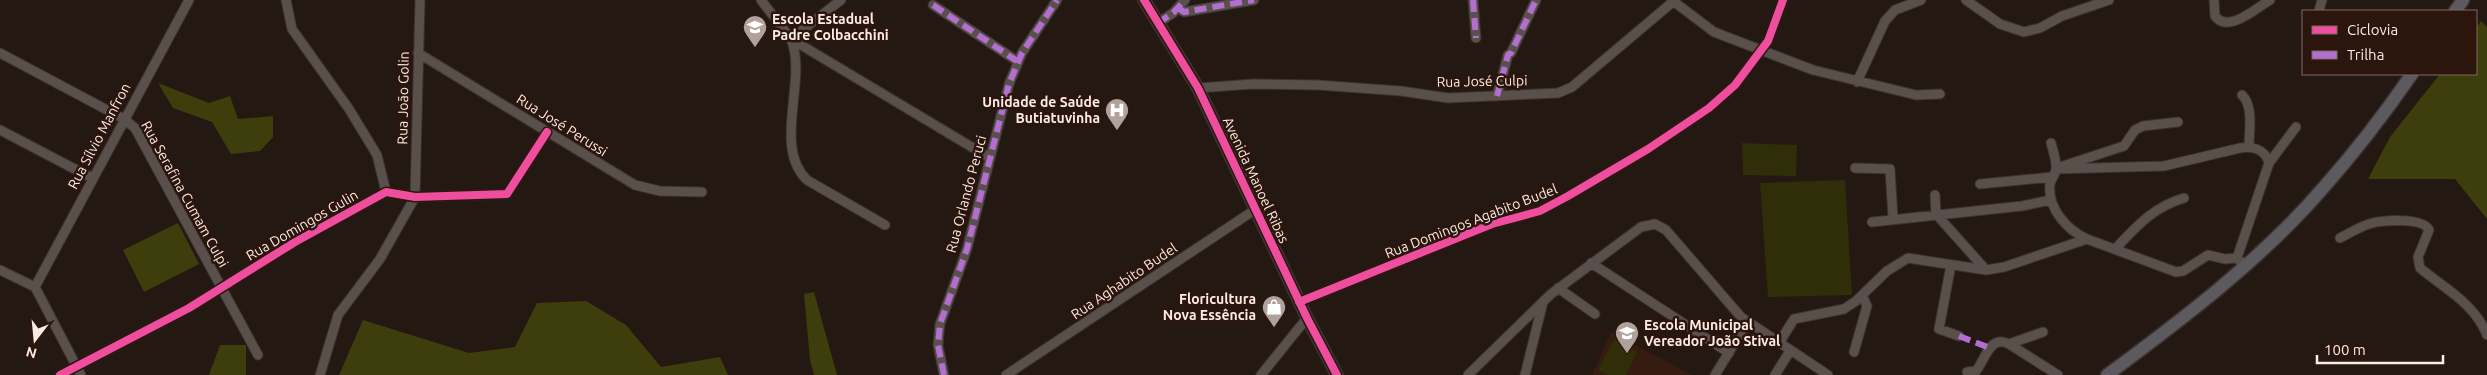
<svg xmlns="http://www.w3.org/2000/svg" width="2487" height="375" font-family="Ubuntu,sans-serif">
<rect width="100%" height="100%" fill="#241813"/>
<path fill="#351b10" d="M1611,332L1692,375H1592Z"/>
<path fill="#2f2e08" d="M1742,143L1797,145L1796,176L1743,175Z
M1845,180L1852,295L1768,297L1760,183Z
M1614,339L1637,352L1626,375H1608L1598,370Z"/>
<path fill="#3e3d0c" d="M2481,21L2487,27V219L2455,179H2368L2390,137L2440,74H2476V28Z
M158,83L209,103L230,96L238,119L273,116V137L260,151L231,154L212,122L173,108Z
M178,223L199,264L144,292L123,250Z
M814,292L837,375H814L810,360L804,294Z
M586,301L626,325L661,367L720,357L728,375H339L363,320L469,353L515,347L537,303Z
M220,345H246V375H209Z"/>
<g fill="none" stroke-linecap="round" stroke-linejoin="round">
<g stroke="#3b322f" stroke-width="11">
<path id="minor" d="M286,0L292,29L349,109L377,155L386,192
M761,0L791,39L990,158
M841,0L791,39C808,80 772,146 807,180L885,225
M1473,0L1476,38
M1966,0L2000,24L2024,32L2040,28L2062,16L2109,0
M2214,0L2215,16C2228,34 2256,8 2270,0
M1673,1L1714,32L1813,70L1916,95L1940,94
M933,5L1017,61
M1178,8L1184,12L1254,0
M2319,11L2322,0
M1158,23L1173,13L1185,0
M0,53L124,119L135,128L258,355
M418,53L635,185L660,191L702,192
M1857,82L1885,21L1895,10L1921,0
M1198,88L1253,84L1318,85L1401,91L1448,98L1558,93L1572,87L1675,0
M2242,95C2254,106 2249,132 2249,147
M1497,96L1508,55L1511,53L1536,0
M0,130L92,178
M2051,143C2053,150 2057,162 2056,170C2055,175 2051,179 2050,184C2047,208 2067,230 2087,239
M2269,163L2296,127
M2063,166L2124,146L2135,130L2143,126L2178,122
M1855,168L1890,169L1893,218
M2056,169L2164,166L2240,148C2252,146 2265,149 2269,163L2237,258
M1980,184L2052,177
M1935,195L1936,214L1986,270
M1872,222L2022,206L2051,200
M2340,238C2350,233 2359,227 2369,224C2382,220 2423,217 2429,230L2418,257L2420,268C2444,288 2475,304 2487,335
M2115,249C2136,227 2153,207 2184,198
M1591,263L1729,353
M1951,265L1939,329L1959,336
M0,270L35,287L81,375
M35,287L189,0
M1558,288L1595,314
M1299,302L1492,224L1540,211L1568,196L1648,149L1709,108L1735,85L1768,41L1783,0
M1779,343L1794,319L1844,309L1856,301L1887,271L1908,258L1986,270L2004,267L2087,239L2176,272L2183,271L2208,255L2225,259L2237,258L2244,265
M2009,344L2043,332
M1854,352L1867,306L1862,295
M1967,372L1976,371C1985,360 1990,334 2009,344L2058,375
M60,375L189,308L295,242L386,192L415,197L507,194L547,132
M320,375L338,315L380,259L415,197L420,0
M944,375L938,345L940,324L967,249L1009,84L1022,53L1057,0
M1006,375L1256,209
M1261,375L1307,318
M1468,375L1551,294L1641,227L1655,224L1666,230L1741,317L1828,375
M1525,375L1543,302
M1715,375L1747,323
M1775,375L1790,351"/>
</g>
<g stroke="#3b322f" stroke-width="14">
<path id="major" d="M1144,0L1198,88L1307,318L1337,375"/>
</g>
<g stroke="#3b322f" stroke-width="15">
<path id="highway" d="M2455,11L2463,0
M2107,375C2183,319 2262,259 2324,187C2356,151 2385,113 2412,74"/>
</g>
<use href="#minor" stroke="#594f4b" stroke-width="9"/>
<use href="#major" stroke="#565152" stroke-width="11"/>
<use href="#highway" stroke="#5d5a5f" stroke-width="12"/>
<path stroke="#b36fd0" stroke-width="6" stroke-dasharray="12 6" stroke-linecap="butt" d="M1473,0L1476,38
M933,5L1017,61
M1178,8L1184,12L1254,0
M1158,23L1173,13L1185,0
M1497,96L1508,55L1511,53L1536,0
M1959,336L1990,348
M944,375L938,345L940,324L967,249L1009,84L1022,53L1057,0"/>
<g stroke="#2b150c" stroke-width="11">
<path id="cycleway" d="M1144,0L1198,88L1307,318L1337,375
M1299,302L1492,224L1540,211L1568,196L1648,149L1709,108L1735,85L1768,41L1783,0
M60,375L189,308L295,242L386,192L415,197L507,194L547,132"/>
</g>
<use href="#cycleway" stroke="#ef4d9e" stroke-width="8"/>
</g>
<defs>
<g id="school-pin" transform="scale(1.25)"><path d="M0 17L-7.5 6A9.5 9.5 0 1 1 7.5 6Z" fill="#b0a19b" stroke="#2b150c"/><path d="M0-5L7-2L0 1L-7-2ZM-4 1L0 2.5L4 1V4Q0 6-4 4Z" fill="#fff"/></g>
<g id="hospital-pin" transform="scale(1.25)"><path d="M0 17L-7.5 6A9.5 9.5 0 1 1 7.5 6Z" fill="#b0a19b" stroke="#2b150c"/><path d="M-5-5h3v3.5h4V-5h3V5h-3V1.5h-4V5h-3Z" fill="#fff"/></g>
<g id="shop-pin" transform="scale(1.25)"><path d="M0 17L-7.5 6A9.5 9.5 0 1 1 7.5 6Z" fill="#b0a19b" stroke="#2b150c"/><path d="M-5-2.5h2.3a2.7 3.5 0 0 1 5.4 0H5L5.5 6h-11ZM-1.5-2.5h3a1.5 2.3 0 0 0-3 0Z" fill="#fff"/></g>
</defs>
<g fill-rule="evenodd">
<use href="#school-pin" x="755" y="27"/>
<use href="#hospital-pin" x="1117" y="110"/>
<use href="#shop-pin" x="1274" y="307"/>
<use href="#school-pin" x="1627" y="333"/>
</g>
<g text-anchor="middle" stroke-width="5" stroke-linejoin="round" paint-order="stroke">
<g font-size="14" font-weight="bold" fill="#fbebe4" stroke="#2b150c" text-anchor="start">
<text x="772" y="24">Escola Estadual<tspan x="772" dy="16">Padre Colbacchini</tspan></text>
<text x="1100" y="107" text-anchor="end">Unidade de Saúde<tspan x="1100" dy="16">Butiatuvinha</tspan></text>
<text x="1256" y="304" text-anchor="end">Floricultura<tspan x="1256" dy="16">Nova Essência</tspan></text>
<text x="1644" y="330">Escola Municipal<tspan x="1644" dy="16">Vereador João Stival</tspan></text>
</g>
<g font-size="14" fill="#fbebe4" stroke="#2b150c">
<text transform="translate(1482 81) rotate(-1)" y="5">Rua José Culpi</text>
<text transform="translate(403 98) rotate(-89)" y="5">Rua João Golin</text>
<text transform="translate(562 125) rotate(32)" y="5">Rua José Perussi</text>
<text transform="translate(99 136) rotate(-62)" y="5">Rua Sílvio Manfron</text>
<text transform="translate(1256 180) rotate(65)" y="5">Avenida Manoel Ribas</text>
<text transform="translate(185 194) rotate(61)" y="5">Rua Serafina Cumam Culpi</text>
<text transform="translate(966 194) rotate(-75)" y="5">Rua Orlando Peruci</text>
<text transform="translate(1471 221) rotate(-21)" y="5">Rua Domingos Agabito Budel</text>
<text transform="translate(302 225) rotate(-30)" y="5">Rua Domingos Gulin</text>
<text transform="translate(1124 281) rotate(-34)" y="5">Rua Aghabito Budel</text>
</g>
</g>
<rect x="2302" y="10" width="175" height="65" fill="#2b150c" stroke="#7e6b62"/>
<rect x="2312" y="26" width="25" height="8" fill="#ef4d9e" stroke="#7e6b62"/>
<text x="2347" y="35" font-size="15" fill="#fbebe4">Ciclovia</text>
<rect x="2312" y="51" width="25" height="8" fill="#b36fd0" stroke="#7e6b62"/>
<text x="2347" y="60" font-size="15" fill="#fbebe4">Trilha</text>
<g transform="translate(35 340) rotate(196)" stroke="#2b150c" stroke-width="4" paint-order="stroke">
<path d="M0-4L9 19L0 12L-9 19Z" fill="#fbebe4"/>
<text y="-8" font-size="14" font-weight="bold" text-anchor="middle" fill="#fbebe4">N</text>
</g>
<path d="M2317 355v8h126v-8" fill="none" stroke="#fbebe4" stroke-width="2.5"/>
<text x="2324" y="355" font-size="15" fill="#fbebe4" stroke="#2b150c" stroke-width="4" paint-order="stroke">100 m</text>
</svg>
